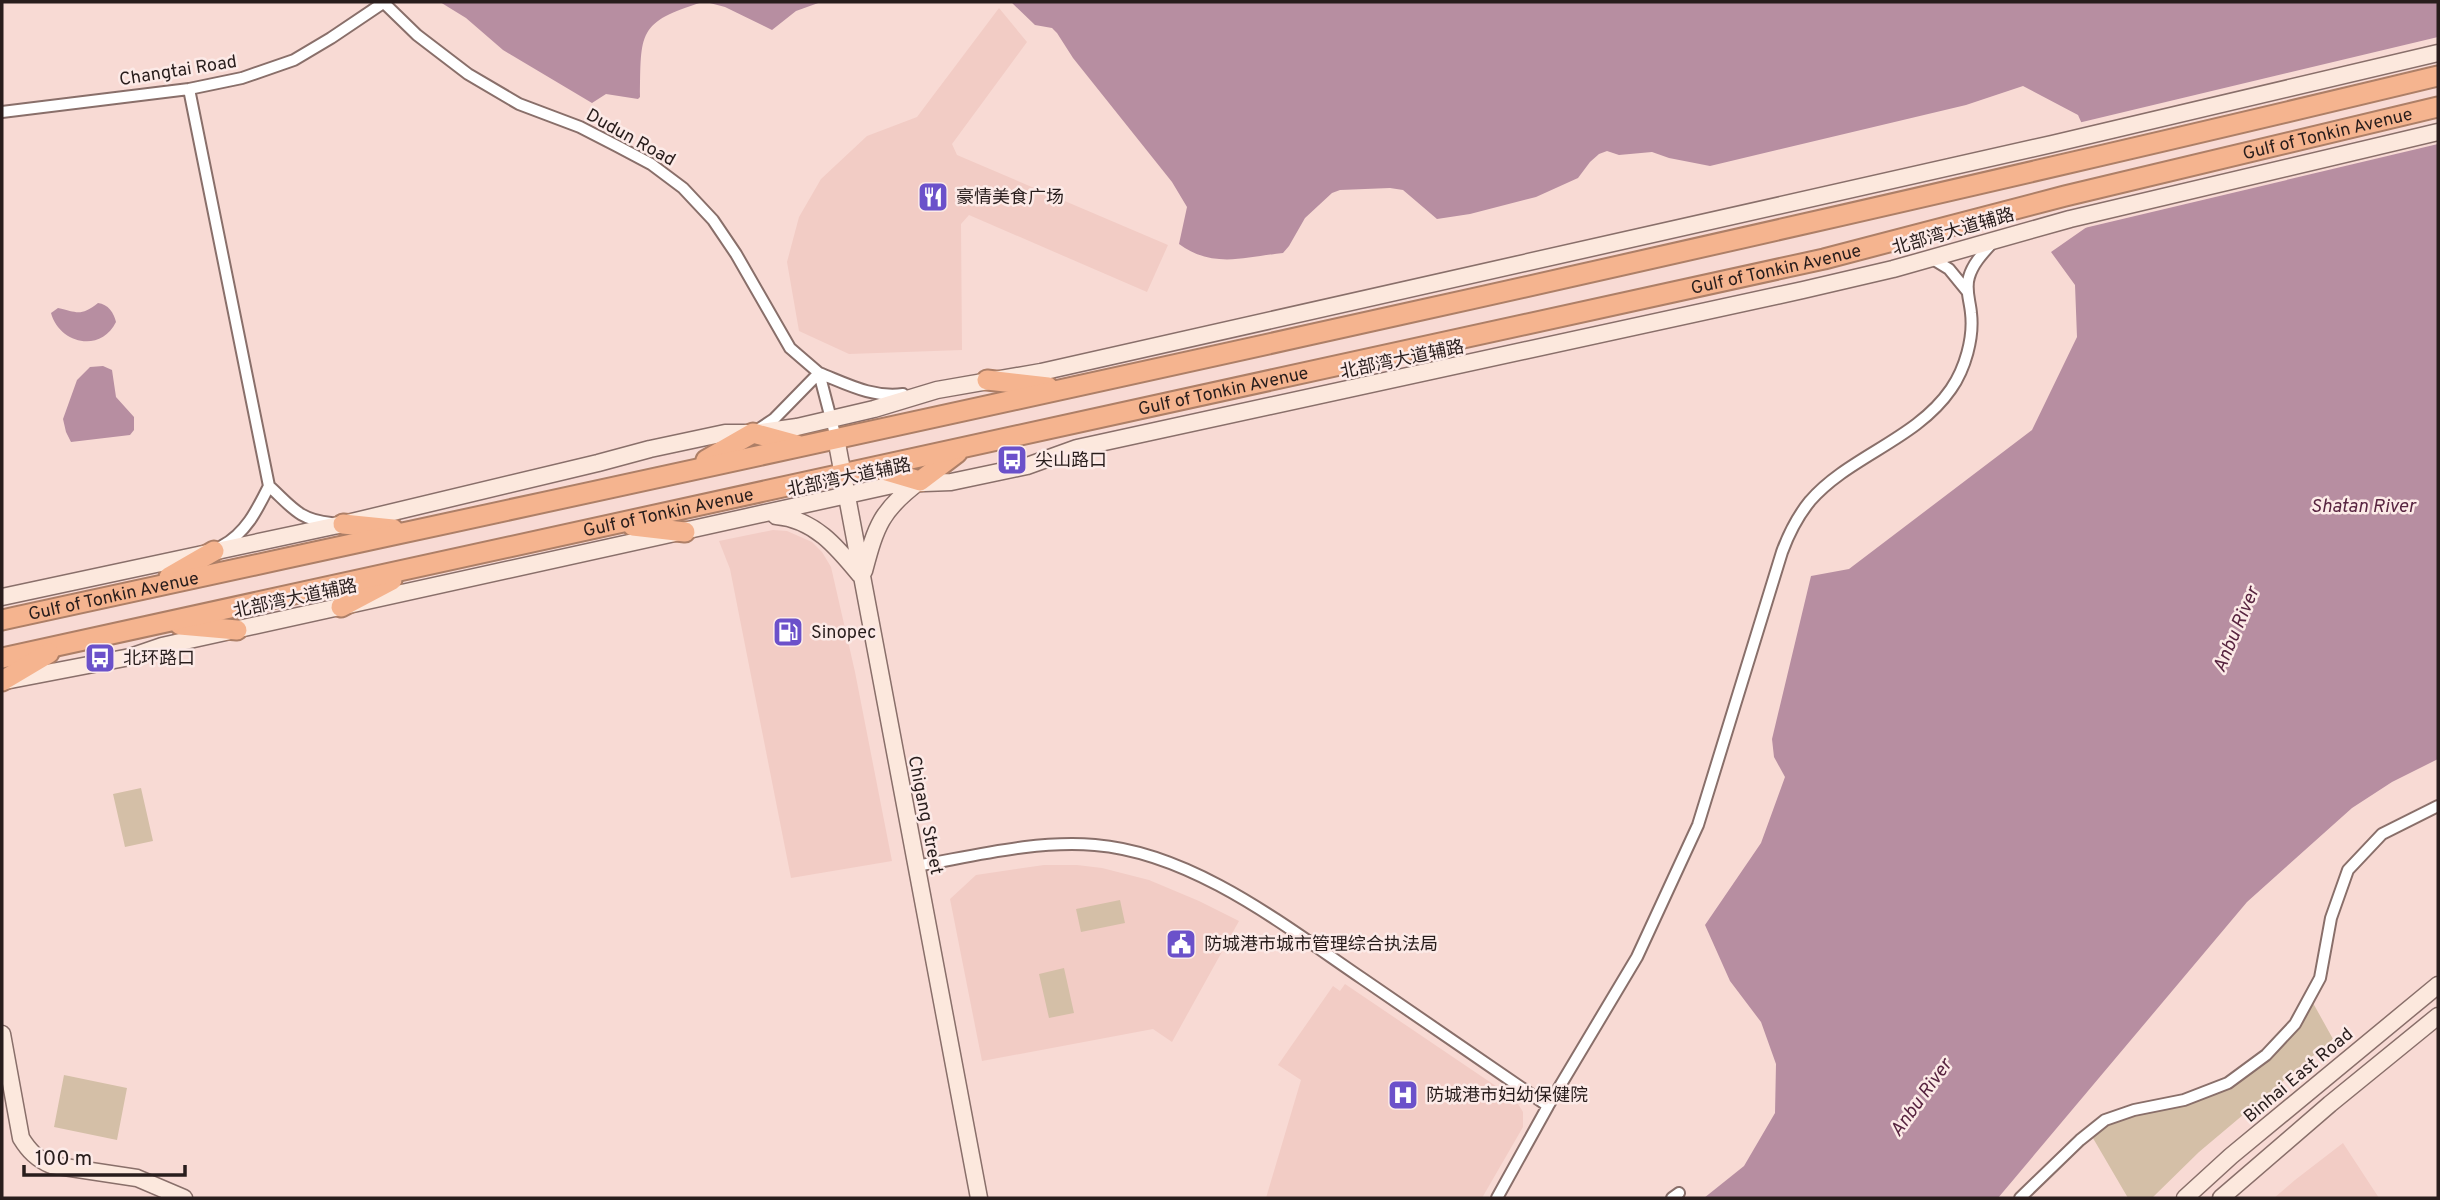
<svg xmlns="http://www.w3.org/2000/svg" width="2440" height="1200" font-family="Overpass,'Noto Sans SC',sans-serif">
<rect width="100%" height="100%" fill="#f8dad4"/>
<path fill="#f2ccc5" d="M999,8L1027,42L952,144L957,155L1168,245L1147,292L969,215L961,224L962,350L849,354L799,331L787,262L799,217L821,179L867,136L917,117Z
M773,530L787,531L812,542L822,552L831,567L855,672L892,861L791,878L730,569L719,541Z
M1044,865H1077L1102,868L1149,880L1199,901L1239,921L1172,1042L1153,1029L982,1061L950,899L976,875Z
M1345,984L1515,1099L1523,1112V1127L1482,1198H1266L1301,1080L1278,1065L1333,986L1340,991Z
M2343,1143L2379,1198H2274L2295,1180Z"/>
<path fill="#d4bfa7" d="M141,788L153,841L125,847L113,794Z
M1120,900L1125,923L1081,932L1076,909Z
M1064,968L1074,1013L1049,1018L1039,974Z
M2313,1003L2333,1039L2199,1152L2152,1198H2128L2090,1133L2109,1120L2230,1084L2289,1035Z
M64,1075L127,1088L117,1140L54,1127Z"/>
<path fill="#b78ea1" d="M440,2H703C637,22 641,33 640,97L638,99L606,94L592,103L503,50L466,18Z
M706,2H821L796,11L772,30L725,7Z
M1011,2H2438V759L2392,782L2352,808L2247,902L1998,1198H1704L1744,1166L1775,1113L1776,1064L1761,1022L1730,981L1705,925L1761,843L1785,777L1774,757L1772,739L1811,576L1849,569L2032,430L2077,337L2075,285L2051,252L2094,222L2111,189L2078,115L2023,86L1966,105L1710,166L1669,158L1652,152L1619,155L1607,151L1599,154L1590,162L1578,178L1536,197L1470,214L1437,219L1403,190L1390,188L1340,190L1332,193L1305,218L1289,246L1283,253C1245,257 1213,269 1179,244L1187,207L1172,182L1073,58L1057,33L1052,28L1035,25Z
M98,303C108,304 114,313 116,322C100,354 59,343 51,313L58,308C77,312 80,317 98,303Z
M103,366L112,370L116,397L134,417V430L130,435L71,442L66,432L63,419L77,380L90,367Z"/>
<path fill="#f8dad4" d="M2438,37V144L2076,230L2091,220L2107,189L2078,123Z"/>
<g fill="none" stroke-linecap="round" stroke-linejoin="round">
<g stroke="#896f6a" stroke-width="14">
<path id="street" d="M383,2L417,35L468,74L519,104L580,127L617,146L651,164L683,188L713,220L736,254L790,348L819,373L836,438
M189,89L269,486C292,507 299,520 331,523
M2,112L189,89L242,78L294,60L331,38L383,3
M1931,258L1949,269L1967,291
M756,431L774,419L819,373C847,384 872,398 903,394
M222,546C246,533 257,510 269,486
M916,866C974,856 1035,840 1095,845C1193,853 1285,926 1363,979C1425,1021 1486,1064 1548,1106
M1497,1198L1548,1106L1637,957L1698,825L1782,552C1789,533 1797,517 1810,501C1849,456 1916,440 1951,389C1965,369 1974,338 1971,313C1970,301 1965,289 1969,277C1973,263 1984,252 1993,242
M1672,1198L1679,1193
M2020,1198L2080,1140L2105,1120L2134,1110L2184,1100L2228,1083L2266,1055L2295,1024L2320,978L2331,918L2348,870L2382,834L2438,806"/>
</g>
<g stroke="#896f6a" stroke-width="19">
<path id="secondary" d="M836,438L979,1198
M776,516C814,519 837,547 860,575
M864,571C876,526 881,510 920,481
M2,597L343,524L598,463L650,449L725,433H753L797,427L874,409L937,390L1041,372L2052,144L2438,53
M5,681L130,657L162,646L897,484L951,482L1027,466L1077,448L1803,290L1893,269L2070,219L2438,132
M2,1034L21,1138C29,1151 37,1159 51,1165L137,1178L184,1198
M2185,1198L2231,1156L2438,985
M2221,1198L2330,1104L2438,1016"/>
</g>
<g stroke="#ad7f67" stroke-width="23">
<g id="highway">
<path d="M987,380L1048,387"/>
<path d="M706,460L753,433L797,445"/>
<path d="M876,468L920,481L957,453"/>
<path d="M343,524L393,529"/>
<path d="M633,526L685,532"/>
<path d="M169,577L214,551"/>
<path d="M341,607L392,580"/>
<path id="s1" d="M2,620C815,443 1629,270 2438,76"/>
<path d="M180,625L237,630"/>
<path id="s2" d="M2,658L1824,259L2065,196L2438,107"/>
<path d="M2,681L49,653"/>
</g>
</g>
<use href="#street" stroke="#fff" stroke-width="10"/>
<use href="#secondary" stroke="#fce8dd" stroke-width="16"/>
<use href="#highway" stroke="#f5b48f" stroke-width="19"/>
</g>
<defs>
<g id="restaurant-square" transform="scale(1.575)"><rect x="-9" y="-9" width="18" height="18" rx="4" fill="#6b51ca" stroke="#fceae7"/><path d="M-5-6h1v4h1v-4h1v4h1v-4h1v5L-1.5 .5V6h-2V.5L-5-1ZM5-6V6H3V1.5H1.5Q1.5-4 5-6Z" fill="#fff"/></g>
<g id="bus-square" transform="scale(1.575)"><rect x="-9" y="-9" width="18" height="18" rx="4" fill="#6b51ca" stroke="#fceae7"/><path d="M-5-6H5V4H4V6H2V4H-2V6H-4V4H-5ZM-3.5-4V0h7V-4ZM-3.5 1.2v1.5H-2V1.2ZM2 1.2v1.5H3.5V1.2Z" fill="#fff"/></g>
<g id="fuel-square" transform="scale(1.575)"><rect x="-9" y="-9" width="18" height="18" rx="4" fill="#6b51ca" stroke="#fceae7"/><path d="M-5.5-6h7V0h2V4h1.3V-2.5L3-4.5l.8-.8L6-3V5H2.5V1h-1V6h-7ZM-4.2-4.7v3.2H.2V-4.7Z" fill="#fff"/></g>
<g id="civic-square" transform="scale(1.575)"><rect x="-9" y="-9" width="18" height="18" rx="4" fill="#6b51ca" stroke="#fceae7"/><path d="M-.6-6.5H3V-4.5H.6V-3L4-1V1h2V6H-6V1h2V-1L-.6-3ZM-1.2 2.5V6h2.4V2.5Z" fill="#fff"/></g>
<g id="hospital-square" transform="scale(1.575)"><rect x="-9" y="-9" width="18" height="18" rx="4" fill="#6b51ca" stroke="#fceae7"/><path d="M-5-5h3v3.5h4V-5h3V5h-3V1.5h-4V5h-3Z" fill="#fff"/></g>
</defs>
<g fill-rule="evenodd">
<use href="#restaurant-square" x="933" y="197"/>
<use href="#bus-square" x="1012" y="460"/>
<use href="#fuel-square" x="788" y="632"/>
<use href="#bus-square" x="100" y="658"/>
<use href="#civic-square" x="1181" y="944"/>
<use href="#hospital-square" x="1403" y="1095"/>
</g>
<g text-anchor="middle" stroke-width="5" stroke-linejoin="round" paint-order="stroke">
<g font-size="18" fill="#281d1c" stroke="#fceae7">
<text transform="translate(178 70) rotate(-9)" y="6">Changtai Road</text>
<text dy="6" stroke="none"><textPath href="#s2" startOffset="2384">Gulf of Tonkin Avenue</textPath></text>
<text transform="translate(631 137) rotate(29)" y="6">Dudun Road</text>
<text transform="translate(1953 231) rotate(-16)" y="6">北部湾大道辅路</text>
<text dy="6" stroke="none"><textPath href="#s2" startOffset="1816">Gulf of Tonkin Avenue</textPath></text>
<text transform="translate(1402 359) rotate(-12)" y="6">北部湾大道辅路</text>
<text dy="6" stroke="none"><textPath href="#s2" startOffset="1250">Gulf of Tonkin Avenue</textPath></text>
<text transform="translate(849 477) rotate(-12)" y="6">北部湾大道辅路</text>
<text dy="6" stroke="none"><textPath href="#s2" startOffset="682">Gulf of Tonkin Avenue</textPath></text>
<text dy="6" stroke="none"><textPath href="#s1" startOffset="114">Gulf of Tonkin Avenue</textPath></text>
<text transform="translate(295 598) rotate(-12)" y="6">北部湾大道辅路</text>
<text transform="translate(926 815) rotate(79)" y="6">Chigang Street</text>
<text transform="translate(2298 1075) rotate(-40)" y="6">Binhai East Road</text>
</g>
<g font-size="18" fill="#281d1c" stroke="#fceae7" text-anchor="start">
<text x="956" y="203">豪情美食广场</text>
<text x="1035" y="466">尖山路口</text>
<text x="811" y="638">Sinopec</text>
<text x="123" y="664">北环路口</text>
<text x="1204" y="950">防城港市城市管理综合执法局</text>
<text x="1426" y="1101">防城港市妇幼保健院</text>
</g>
<g font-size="19" font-style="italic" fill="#582440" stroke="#fceae7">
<text x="2363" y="512">Shatan River</text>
<text transform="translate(2235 629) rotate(-67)" y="7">Anbu River</text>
<text transform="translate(1920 1097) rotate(-54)" y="7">Anbu River</text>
</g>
</g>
<rect width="2440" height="1200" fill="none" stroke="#281d1c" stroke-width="7"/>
<path d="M24 1165v10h161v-10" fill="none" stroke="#281d1c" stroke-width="3.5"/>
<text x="35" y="1165" font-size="21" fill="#281d1c" stroke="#fceae7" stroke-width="5" paint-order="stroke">100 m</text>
</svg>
